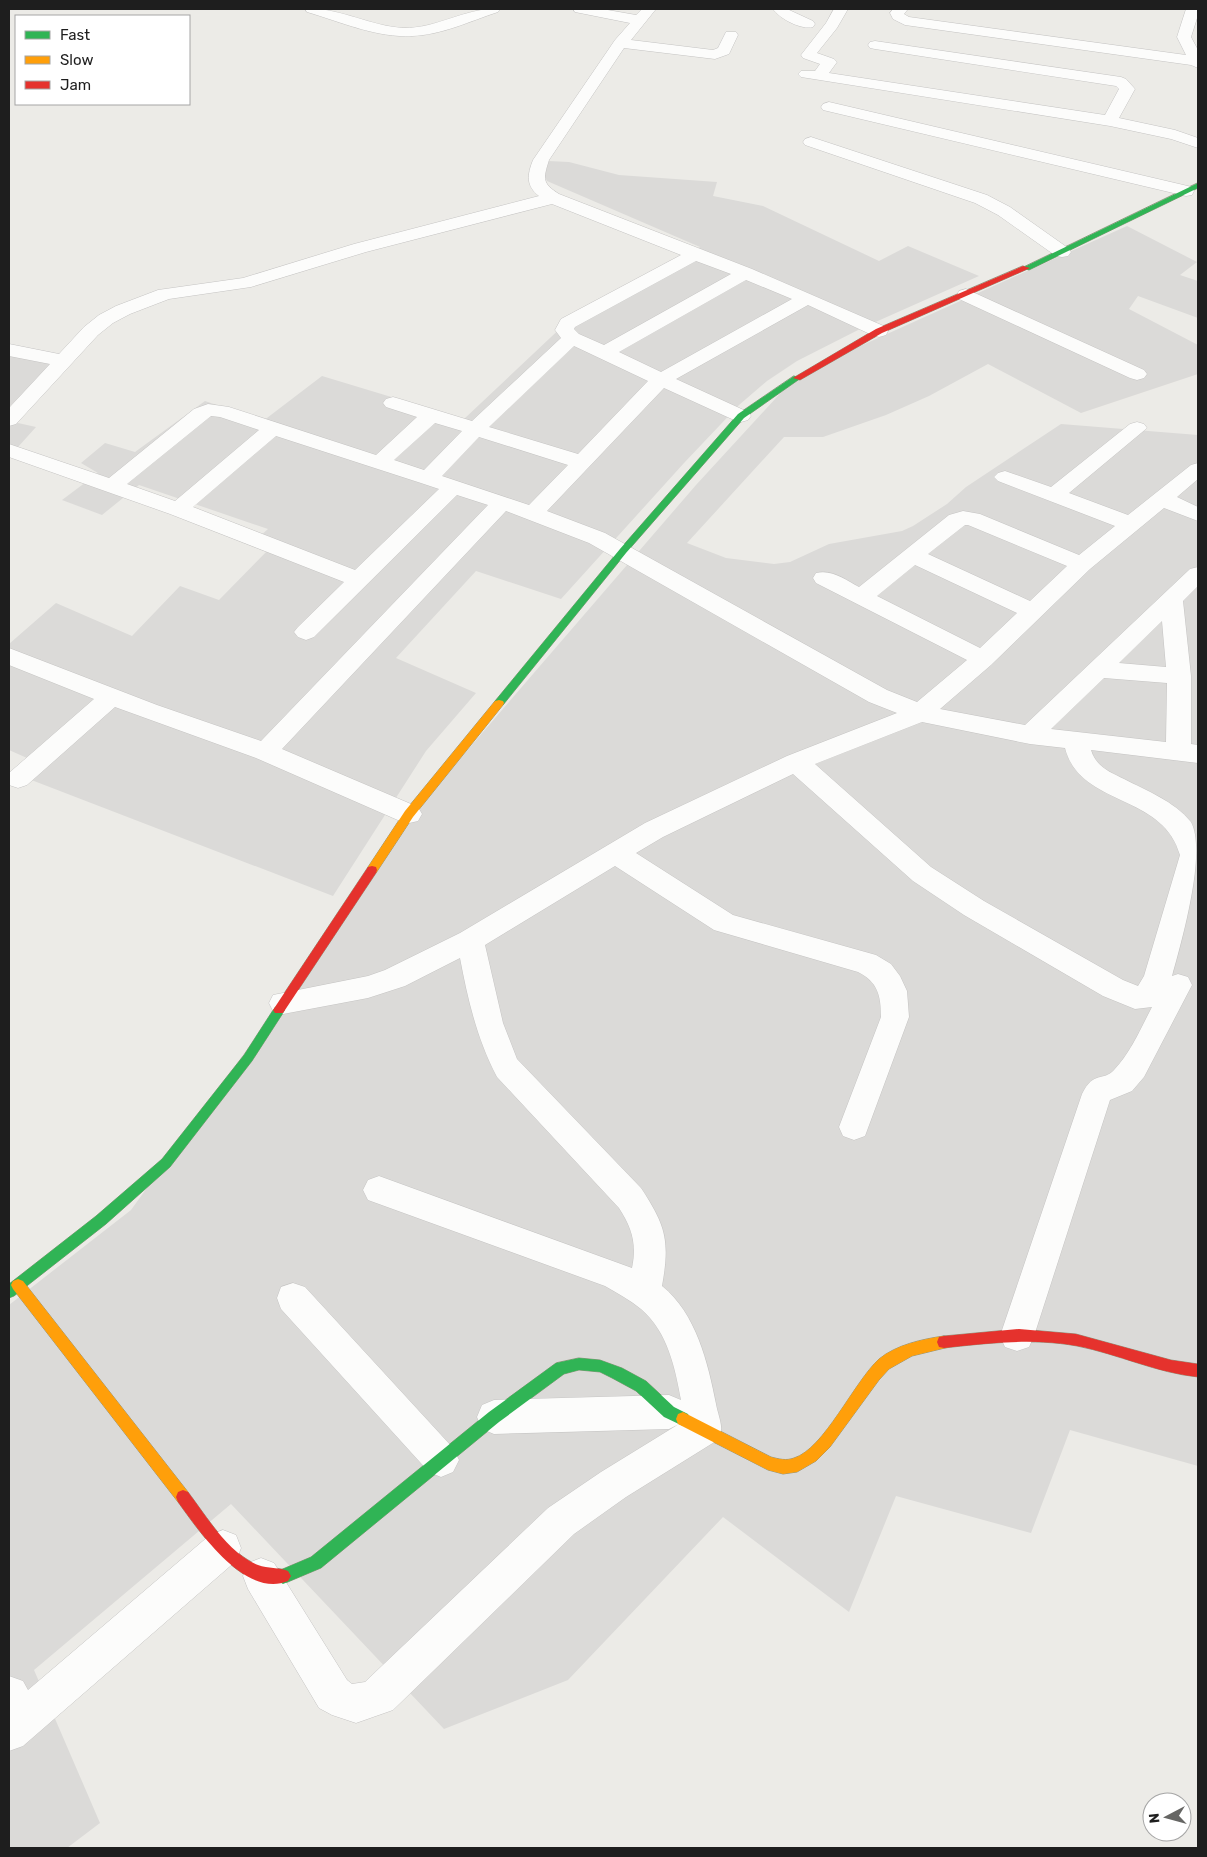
<svg xmlns="http://www.w3.org/2000/svg" width="1207" height="1857" font-family="Rubik,sans-serif">
<rect width="100%" height="100%" fill="#ecebe7"/>
<path fill="#dbdad8" d="M548,161L569,162L619,175L717,182L713,196L763,206L879,261L908,246L979,276L862,328L797,361L767,381L739,405L684,463L561,599L476,571L396,658L476,693L426,751L333,896L21,776L36,762L9,750V644L56,603L132,636L180,586L219,600L274,544L260,536L268,529L139,485L102,515L62,500L98,473L81,463L105,443L135,452L205,401L263,421L322,376L464,419L567,322L700,247L547,181L542,171Z
M1127,226L1197,262L1180,275L1198,281V318L1138,296L1129,309L1198,345V374L1081,413L988,364L929,396L886,415L823,437H784L687,543L726,558L774,564L790,562L829,544L902,531L913,526L947,504L966,487L1061,424L1198,435V1466L1070,1430L1031,1533L896,1496L849,1612L723,1517L568,1680L444,1729L231,1504L34,1670L100,1823L67,1848H9V1305L131,1210L439,783L696,485L786,387L827,361Z
M9,345L63,355L9,407Z
M9,421L36,427L9,457Z"/>
<g fill="none" stroke-linecap="round" stroke-linejoin="round">
<g stroke="#c5c4c3" stroke-width="1">
<path id="street" d="M305,9C339,7 369,26 403,28C437,29 466,7 500,9L498,12C470,21 442,35 412,36C377,38 341,22 307,12Z
M573,9H602L636,15L642,9H656L631,40L713,50L718,48L726,32H736L738,35L729,54L715,59L624,48L549,160C543,179 542,183 559,194L752,269L886,327L888,331L886,335L879,337L872,335L808,305L676,379L748,412L751,416L748,420L741,422L734,420L664,388L547,511L605,533L887,690L917,702L967,660L816,583L813,578L816,573C832,569 846,580 859,587L949,515L963,511L980,514L1079,555L1115,526L998,481L994,477L998,473L1005,471L1051,487L1130,424L1137,422L1144,424L1147,428L1069,493L1128,515L1191,465L1198,463V479L1177,497L1198,507V521L1164,508L1090,569L991,665L940,709L1025,725L1190,569L1198,567V586L1183,601L1191,676V744L1198,745V763L1091,750C1096,767 1110,772 1124,779C1147,791 1174,801 1191,822C1207,852 1182,940 1172,976L1178,974L1188,977L1192,985L1144,1077L1132,1091L1110,1100L1034,1336L1029,1347L1017,1351L1005,1347L1000,1336L1082,1094C1094,1070 1103,1082 1114,1070C1131,1052 1141,1028 1152,1007L1135,1009L1103,996L964,915L913,881L793,774L663,837L636,853L733,915L876,955L891,964L900,976L907,991L909,1017L865,1136L854,1140L843,1136L839,1127L881,1017C881,996 878,982 858,972L714,930L615,866L485,945L503,1023L517,1059L641,1188C666,1226 670,1241 662,1286C696,1313 708,1363 716,1404C717,1411 722,1423 721,1430C720,1434 718,1438 716,1441L626,1497L574,1534L393,1710L356,1723L332,1715L319,1708L248,1589L243,1576L248,1563L261,1558L274,1563L347,1680L352,1684L365,1682L548,1508L601,1472L679,1424L669,1429L494,1434L482,1429L477,1417L482,1405L494,1400L669,1395L681,1400C675,1368 668,1332 641,1309C630,1300 617,1293 605,1286L368,1200L363,1190L368,1180L379,1176L632,1268C637,1244 632,1228 619,1208L497,1077C477,1039 468,1000 460,958L405,986L368,998L283,1014L273,1011L269,1003L273,995L368,976L385,970L460,933L645,823L787,756L897,713L869,702L589,543L506,511L282,749L418,807L422,814L418,821L409,823L400,821L256,758L115,707L27,785L18,788L9,785V773L94,699L9,665V648L157,705L261,741L488,505L457,495L314,637L306,640L298,637L294,632L298,627L344,582L170,514L9,457V444L109,478L194,409L208,404L229,407L376,455L417,417L386,407L383,403L386,399L393,397L400,399L472,421L561,338L555,330L561,319L681,255L552,204L366,252L251,287L169,299L130,314L113,323L98,335L16,424L9,426V408L50,364L9,356V344L59,354L84,327L99,315L116,306L158,290L243,278L354,244L539,196C526,186 527,175 533,160L615,40L630,23L575,12ZM696,261L731,274L604,345L579,334L574,329L575,327ZM746,280L792,299L661,372L619,352ZM574,346L648,381L578,454L489,427ZM211,416L220,417L259,430L175,501L127,484ZM435,423L462,431L424,470L394,460ZM276,436L421,483L439,489L355,570L193,507ZM479,437L568,465L529,505L442,476ZM965,525H968L1067,566L1030,601L928,554ZM915,565L1017,613L980,648L877,596ZM1162,621L1166,667L1119,663ZM1104,678L1167,683L1166,742L1051,729ZM922,722L1030,744L1065,748C1080,807 1163,793 1180,855L1144,976L1138,986L1123,980L984,901L931,867L815,764Z
M773,9H787L813,21L815,24L813,27C801,30 780,19 773,9Z
M834,9H848L837,28L817,53L834,59L837,62L829,73L1105,115L1119,89L1116,86L875,49L870,48L868,45L870,42L875,41L1121,77L1126,79L1135,89L1119,118L1175,130L1198,138V148L1171,139L1110,126L801,77L798,74L801,71H815L820,64L803,58L801,55L826,23Z
M893,9H908L904,14L909,17L1186,55L1177,37L1186,9H1198V15L1191,37L1198,50V68L1191,65L905,25L893,19L890,13Z
M829,102L1192,187L1194,191L1192,195L1186,196L823,110L821,107L823,104Z
M811,137L987,195L1010,207L1068,248L1071,252L1068,256L1062,257L1056,256L998,215L975,203L805,145L803,142L805,139Z
M966,289L1144,370L1147,374L1144,378L1137,380L1130,378L959,299L957,295L959,291Z
M293,1283L305,1287L453,1448L459,1460L453,1472L441,1477L429,1472L281,1309L277,1298L281,1287Z
M223,1530L236,1535L241,1548L236,1561L23,1746L9,1751V1676L23,1681L28,1690L210,1535Z"/>
</g>
<g stroke="#92967f" stroke-width="1">
<path id="fast" d="M1198,183V188L1029,270L1022,268Z
M794,376L801,378L744,418L626,553L503,705H495L494,703L495,701L620,549L738,414Z
M279,1005L283,1007L285,1010L252,1061L170,1167L106,1224L14,1296L9,1298V1284L96,1216L162,1159L244,1055L275,1007Z
M579,1358L600,1360L622,1368L646,1381L674,1407L688,1414L690,1419L688,1424L683,1426L664,1417L636,1391L612,1378L600,1372L579,1370L564,1374L499,1422L321,1568L283,1584L278,1581L275,1576L278,1571L311,1557L489,1412L556,1363Z"/>
</g>
<g stroke="#92967f" stroke-width="1">
<path id="slow" d="M499,700L503,701L504,703L503,705L413,817L376,873H368L367,870L368,867L405,811L495,701Z
M18,1279L23,1281L188,1492L190,1497L188,1502L183,1504L178,1502L13,1289L11,1285L13,1281Z
M944,1336L949,1337L951,1342L949,1347L912,1356L889,1369L879,1380L830,1447L816,1461L797,1472L783,1474L768,1470L678,1424L676,1419L678,1414L683,1412L771,1457C779,1459 786,1461 794,1458C824,1449 854,1382 879,1359C896,1345 922,1339 944,1336Z"/>
</g>
<g stroke="#92967f" stroke-width="1">
<path id="jam" d="M1023,266L1030,268L882,333L800,380L793,378L876,329Z
M372,866L376,867L377,870L376,873L283,1013H275L273,1010L275,1007L368,867Z
M1019,1329L1076,1334L1171,1360L1198,1364V1377C1157,1373 1118,1354 1077,1346C1033,1338 988,1343 944,1348L939,1347L937,1342L939,1337L944,1336Z
M183,1490L188,1492C207,1517 228,1553 258,1565C268,1569 279,1567 288,1571L291,1576L288,1581C245,1599 199,1531 178,1502L176,1497L178,1492Z"/>
</g>
<use href="#street" fill="#fcfcfb" fill-rule="evenodd"/>
<use href="#fast" fill="#30b455" fill-rule="evenodd"/>
<use href="#slow" fill="#ff9f0a" fill-rule="evenodd"/>
<use href="#jam" fill="#e5322d" fill-rule="evenodd"/>
</g>
<rect width="1207" height="1857" fill="none" stroke="#1e1e1e" stroke-width="20"/>
<rect x="15" y="15" width="175" height="90" fill="#ffffff" stroke="#a5a5a5"/>
<rect x="25" y="31" width="25" height="8" fill="#30b455" stroke="#a5a5a5"/>
<text x="60" y="40" font-size="15" fill="#1e1e1e">Fast</text>
<rect x="25" y="56" width="25" height="8" fill="#ff9f0a" stroke="#a5a5a5"/>
<text x="60" y="65" font-size="15" fill="#1e1e1e">Slow</text>
<rect x="25" y="81" width="25" height="8" fill="#e5322d" stroke="#a5a5a5"/>
<text x="60" y="90" font-size="15" fill="#1e1e1e">Jam</text>
<g transform="translate(1167 1817) rotate(264)"><circle r="24" fill="#ffffff" stroke="#a5a5a5"/>
<path d="M0-4L9 19L0 12L-9 19Z" fill="#666664"/>
<text y="-8" font-size="14" font-weight="bold" text-anchor="middle" fill="#1e1e1e">N</text>
</g>
</svg>
